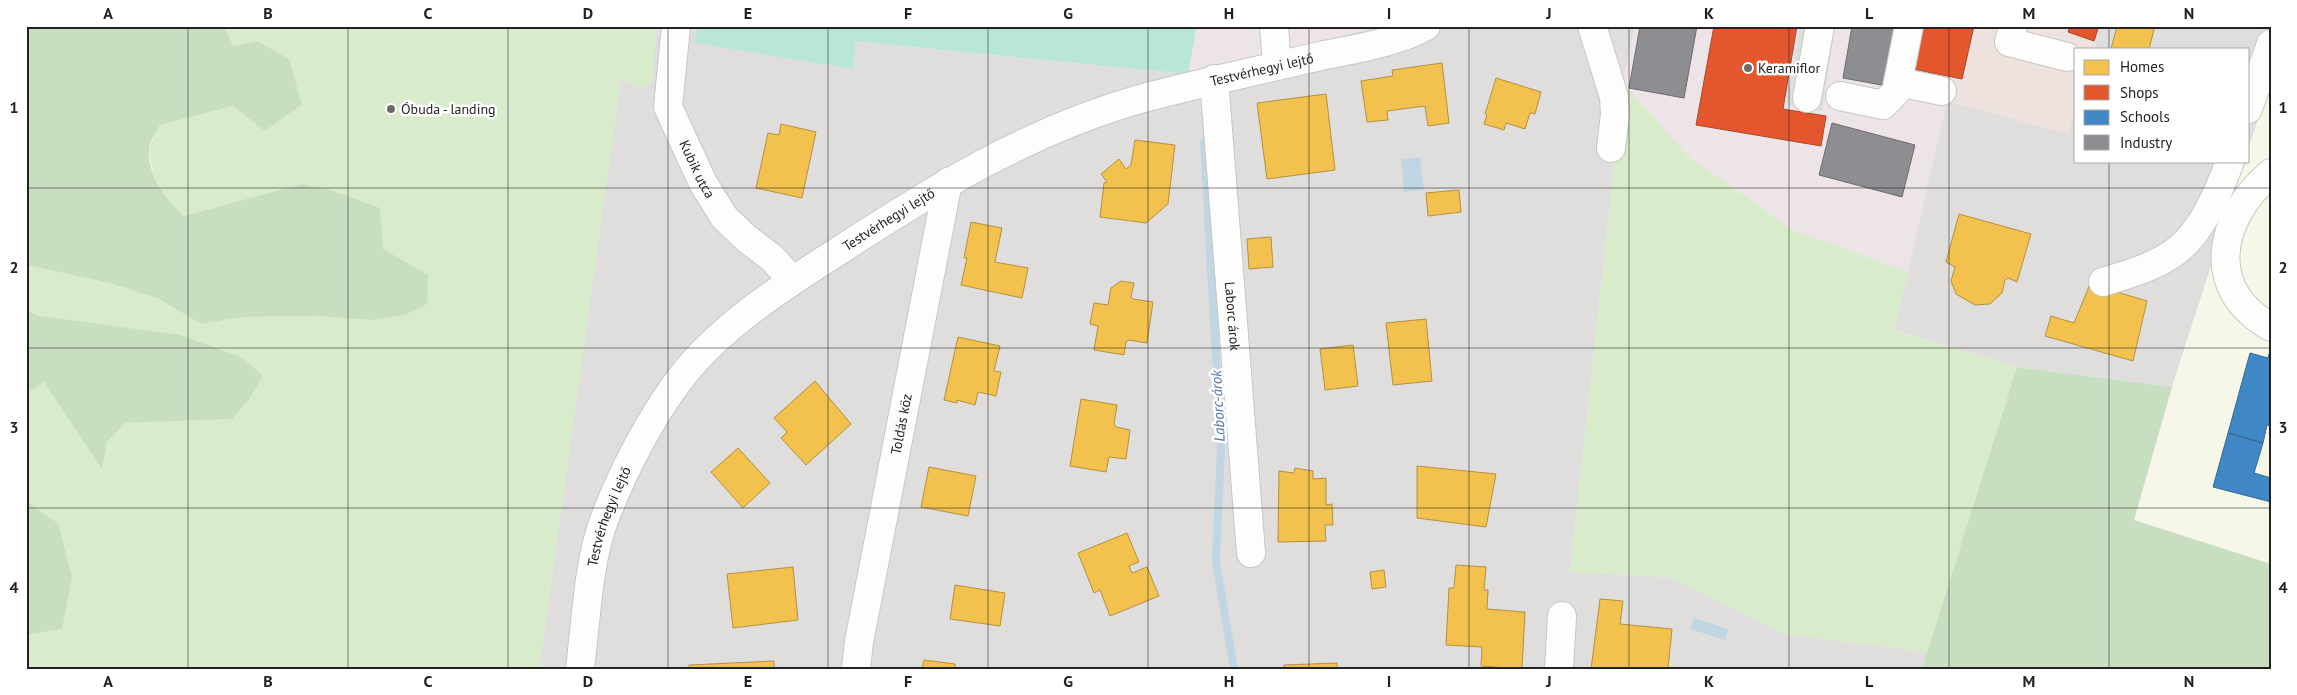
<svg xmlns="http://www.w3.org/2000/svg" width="2297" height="695" font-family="'PT Sans',sans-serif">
<rect width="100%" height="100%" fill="#f0efeb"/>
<path fill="#dfdedc" d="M628,26H698L696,43L854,68L855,41L1188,74L1275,54L1379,26H1635L1623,83L1570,572L1670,577L1786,634L1928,652L1922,669H539Z
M2101,26H2271V81L2248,150V49H2094Z
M1947,101L2068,133L2076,109V161H2245L2172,387L2017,367L1893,330Z"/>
<path fill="#ede2dd" d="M1969,26H2101L2094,49H2076V109L2068,134L1947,101Z"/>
<path fill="#ede4e8" d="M1197,26H1379L1275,54L1188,74Z
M1635,26H1969L1947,101L1908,272L1793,230L1688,156L1623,83Z"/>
<path fill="#f6f7e8" d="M2271,81V564L2134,520L2172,387L2245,161H2248V150Z"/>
<path fill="#dededc" d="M1800,26H1835L1822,111L1786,105Z"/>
<path fill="#d8eccb" d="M188,26H657L652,83L640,89L621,79L539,669H26V635L62,629L58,523L26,501V394L44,381L102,468L107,442L125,423L232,419L40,316L26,311V265L110,283L159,299L201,324L242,317L316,316L372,320L248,199L184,216L166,198L153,174L149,148L160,125L233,106L257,41L233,46L231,42Z
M1623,83L1688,156L1793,230L1908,272L1894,331L2017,367L1928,652L1786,634L1670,577L1570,572Z"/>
<path fill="#c8dec1" d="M26,26H224L233,46L257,41L289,59L302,104L265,131L233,106L160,125C157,132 149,142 149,149C147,176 166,199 184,216L302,184L330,190L380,208L383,249L428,275L427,304L405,315L372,320L316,316L242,317L201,324L159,299L110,283L26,265Z
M26,311L40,316L180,335L243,358L263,376L249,399L232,419L125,423L107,442L102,469L44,382L26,394Z
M2017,367L2172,387L2134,520L2271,564V669H1922Z
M26,501L58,523L72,577L62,629L26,635Z"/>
<path fill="#b8e6d8" d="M698,26H1197L1188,74L855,41L854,69L695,43Z"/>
<path fill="#c0d6e2" d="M1420,157L1424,190L1404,192L1401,159Z
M1694,618L1728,629L1725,640L1690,629Z"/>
<path fill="#f2c14e" stroke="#b49141" d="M2117,26H2155L2149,49H2111Z
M1442,63L1449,123L1428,126L1425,106L1387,111L1388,120L1367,122L1361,81L1393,76L1392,70Z
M1496,78L1541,92L1535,114L1530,113L1525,129L1506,123L1504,130L1484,124L1487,115L1485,114Z
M1326,94L1335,170L1267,179L1257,103Z
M781,124L816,132L802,198L756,188L768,133L779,135Z
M1135,140L1175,145L1168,204L1146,223L1100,217L1104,183L1107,182L1101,174L1119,159L1126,169L1131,165Z
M1459,190L1461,212L1428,216L1426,193Z
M1959,214L2031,234L2017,282L2008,278L2005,280L2002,293L1990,304L1975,305L1956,294L1951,281L1955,267L1946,262Z
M971,222L1002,228L995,262L1028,268L1022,298L961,285L967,258H964Z
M1271,237L1273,267L1249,269L1247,239Z
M1121,281L1134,283L1131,297L1133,299L1153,302L1147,343L1129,340L1126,342L1124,355L1094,350L1098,326L1090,324L1094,303L1108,305L1111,288Z
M2090,284L2147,301L2133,361L2045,336L2051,316L2074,323Z
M1426,319L1432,381L1393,385L1386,323Z
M958,337L1000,346L994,371L1001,372L996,396L978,392L975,405L957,400V403L944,400Z
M1353,345L1358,386L1325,390L1320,349Z
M815,381L851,424L806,465L781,438L787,432L774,418Z
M1081,399L1117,405L1114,424L1116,427L1130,430L1126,459L1109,457L1106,472L1070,466Z
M738,448L770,483L743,508L711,472Z
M1417,466L1496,474L1486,527L1417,518Z
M929,467L976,476L968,516L921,507Z
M1295,468L1313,471V479L1326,478V505L1332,504L1333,525H1325L1326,541L1278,542L1279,471L1294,473Z
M1127,533L1139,562L1129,566L1132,573L1147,567L1159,596L1110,616L1100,590L1094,593L1078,553Z
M1456,565L1486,567L1484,590H1488L1487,609L1525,612L1522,669L1481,666L1482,647L1446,645L1449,588H1454Z
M793,567L798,620L733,628L727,574Z
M1384,570L1386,587L1372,589L1370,572Z
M955,585L1005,593L1000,626L950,619Z
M1600,599L1623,601L1620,624L1672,629L1668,669H1591Z
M924,660L955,664V669H922Z
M774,661V669H689V665Z
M1337,663V669H1284V665Z"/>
<path fill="#e4572e" stroke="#aa472a" d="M1714,26H1797L1783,109L1826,116L1821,146L1696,125Z
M1922,26H1974L1962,79L1913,69Z
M2070,26H2099L2094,41L2068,32Z"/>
<path fill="#3f88c5" stroke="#366994" d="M2271,347V426L2267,425L2263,443L2228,433L2250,353L2268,358Z
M2228,433L2263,443L2254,473L2271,478V502L2213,487Z"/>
<path fill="#8d8d92" stroke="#6d6d70" d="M1640,26H1697L1684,98L1629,88Z
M1852,26H1898L1887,86L1843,78Z
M1832,123L1915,145L1902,197L1819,175Z"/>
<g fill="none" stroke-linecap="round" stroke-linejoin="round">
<path stroke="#c0d6e2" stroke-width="8" d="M1204,142L1221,449L1216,561L1234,669"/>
<g stroke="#c7c7c5" stroke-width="30">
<g id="minor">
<path id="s1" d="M676,26L668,107L703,183L724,217L747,239L772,258L792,280"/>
<path d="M1274,26L1277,66"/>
<path d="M1592,26L1614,97L1615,115L1611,148"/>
<path d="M2013,26L2009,42L2067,57"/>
<path id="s2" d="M1214,79L1251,553"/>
<path d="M1898,82L1942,91"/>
<path d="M1840,96L1883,105L1896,92L1909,26"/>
<path d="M1807,98L1820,26"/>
<path d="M2248,109L2271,44"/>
<path d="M2271,173C2218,218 2203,289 2271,327"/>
<path d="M2103,282C2129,274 2159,266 2180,248C2204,228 2220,189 2230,161"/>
<path id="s3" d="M580,669C586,622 588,559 606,515C623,471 649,421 677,383C716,329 782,287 837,252C932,190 1030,130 1140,99C1200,83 1260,70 1320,56C1353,49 1396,43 1426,26"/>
<path id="s4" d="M856,669L859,642L948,182"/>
<path d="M1559,669L1562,616"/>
</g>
</g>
<use href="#minor" stroke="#fdfdfc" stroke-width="28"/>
</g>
<path fill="none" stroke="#222" stroke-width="1" stroke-opacity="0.55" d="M188,26V669M348,26V669M508,26V669M668,26V669M828,26V669M988,26V669M1148,26V669M1309,26V669M1469,26V669M1629,26V669M1789,26V669M1949,26V669M2109,26V49M2109,161V669M26,188H2271M26,348H2271M26,508H2271"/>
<g fill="#6a6a68" stroke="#fff" stroke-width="2">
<circle cx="1748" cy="68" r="5"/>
<circle cx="391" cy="109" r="5"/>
</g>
<g text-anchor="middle" stroke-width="5" stroke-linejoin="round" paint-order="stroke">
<g font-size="14" fill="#222" stroke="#fff" text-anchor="start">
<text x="1758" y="73">Keramiflor</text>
<text x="401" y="114">Óbuda - landing</text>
</g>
<g font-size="14" fill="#222" stroke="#fff">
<text dy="5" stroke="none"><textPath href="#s3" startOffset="981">Testvérhegyi lejtő</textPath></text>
<text dy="5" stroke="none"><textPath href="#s1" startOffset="150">Kubik utca</textPath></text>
<text dy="5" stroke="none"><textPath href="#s3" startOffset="576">Testvérhegyi lejtő</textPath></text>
<text dy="5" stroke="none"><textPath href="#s2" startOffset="238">Laborc árok</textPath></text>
<text dy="5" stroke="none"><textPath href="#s4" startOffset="249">Toldás köz</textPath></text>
<text dy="5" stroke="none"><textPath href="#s3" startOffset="156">Testvérhegyi lejtő</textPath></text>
</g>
<g font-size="15" font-style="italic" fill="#4f73b0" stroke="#fff">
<text transform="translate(1218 406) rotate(-93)" y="5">Laborc-árok</text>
</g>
</g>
<rect width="2297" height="695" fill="none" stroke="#ffffff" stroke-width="55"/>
<rect x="2074" y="48" width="175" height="115" fill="#ffffff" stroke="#a7a7a7"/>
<rect x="2084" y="60" width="25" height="15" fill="#f2c14e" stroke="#a7a7a7"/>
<text x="2120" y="72" font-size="15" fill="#222222">Homes</text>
<rect x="2084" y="85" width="25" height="15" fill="#e4572e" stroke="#a7a7a7"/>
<text x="2120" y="98" font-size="15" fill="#222222">Shops</text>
<rect x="2084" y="110" width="25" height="15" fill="#3f88c5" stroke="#a7a7a7"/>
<text x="2120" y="122" font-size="15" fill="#222222">Schools</text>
<rect x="2084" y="135" width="25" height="15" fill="#8d8d92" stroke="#a7a7a7"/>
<text x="2120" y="148" font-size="15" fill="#222222">Industry</text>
<rect x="28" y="28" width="2242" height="640" fill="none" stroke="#222" stroke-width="2"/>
<g font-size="16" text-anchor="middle" font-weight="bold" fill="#222">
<text x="108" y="19">A</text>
<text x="268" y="19">B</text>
<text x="428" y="19">C</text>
<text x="588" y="19">D</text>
<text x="748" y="19">E</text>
<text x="908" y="19">F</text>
<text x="1068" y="19">G</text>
<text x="1229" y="19">H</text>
<text x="1389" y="19">I</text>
<text x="1549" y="19">J</text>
<text x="1709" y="19">K</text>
<text x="1869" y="19">L</text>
<text x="2029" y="19">M</text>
<text x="2189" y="19">N</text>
<text x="14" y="113">1</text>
<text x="2283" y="113">1</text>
<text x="14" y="273">2</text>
<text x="2283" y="273">2</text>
<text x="14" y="433">3</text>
<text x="2283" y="433">3</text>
<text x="14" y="593">4</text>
<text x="2283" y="593">4</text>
<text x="108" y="687">A</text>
<text x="268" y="687">B</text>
<text x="428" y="687">C</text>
<text x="588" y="687">D</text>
<text x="748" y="687">E</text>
<text x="908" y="687">F</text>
<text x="1068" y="687">G</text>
<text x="1229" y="687">H</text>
<text x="1389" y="687">I</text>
<text x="1549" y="687">J</text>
<text x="1709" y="687">K</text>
<text x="1869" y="687">L</text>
<text x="2029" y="687">M</text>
<text x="2189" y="687">N</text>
</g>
</svg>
